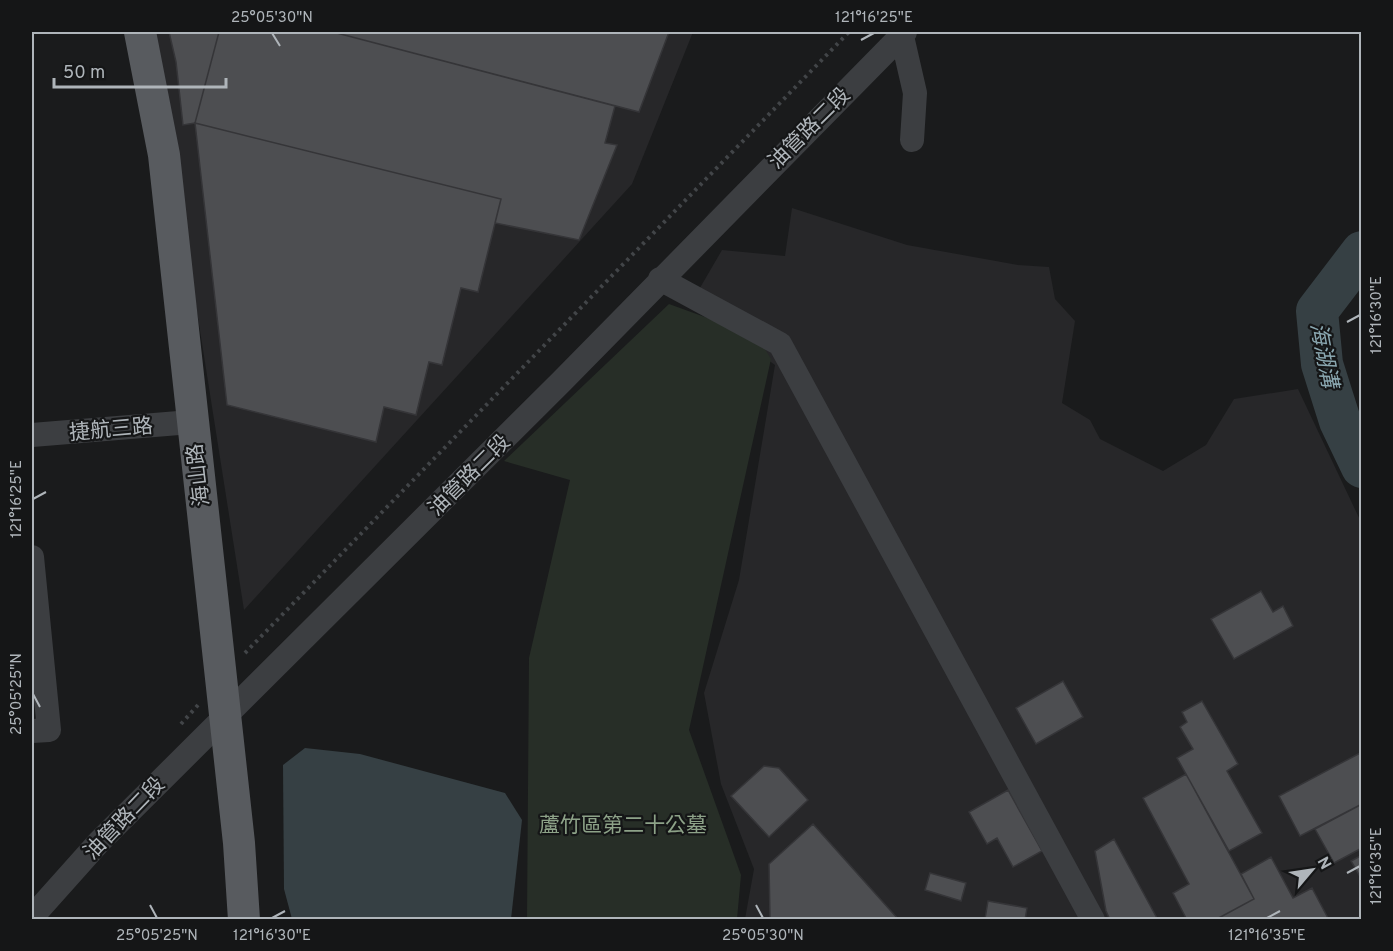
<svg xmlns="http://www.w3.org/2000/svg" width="1393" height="951" font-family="Overpass,'Noto Sans TC',sans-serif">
<rect width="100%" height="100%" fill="#1a1b1c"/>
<path fill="#272729" d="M153,32H693L632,184L244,610Z
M792,208L907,245L1018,265L1049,267L1055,299L1075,321L1062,403L1090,420L1100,439L1163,471L1206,445L1234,399L1298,389L1361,522V919H745L754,869L721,784L704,693L739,580L775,365L690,305L722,250L785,256Z"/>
<path fill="#272e27" d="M669,304L757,336L771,359L689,730L741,875L737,919H527L529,658L570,480L504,461Z"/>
<path fill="#364044" d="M305,748L360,754L505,793L522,820L511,919H292L284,889L283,765Z"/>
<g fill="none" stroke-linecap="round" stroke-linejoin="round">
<path stroke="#364044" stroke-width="42" d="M1362,252L1317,311L1322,364L1340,421L1362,467"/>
</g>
<path fill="#4d4e51" stroke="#353538" stroke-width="1.5" d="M169,32H219L195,123L183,125L176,62Z
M219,32H333L615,106L605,143L617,145L579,240L495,223L501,199L195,123Z
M333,32H669L639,112Z
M195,123L501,199L478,292L461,288L442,365L429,362L416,415L384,407L376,442L227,405Z
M1261,591L1273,612L1283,606L1293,626L1234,659L1211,619Z
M1063,681L1083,717L1036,744L1016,708Z
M1202,701L1238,764L1227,771L1262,833L1229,851L1177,758L1193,749L1180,727L1187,722L1182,712Z
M1362,752V804L1300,836L1279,796Z
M764,766L779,768L808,800L769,837L731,796Z
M1186,774L1254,899L1215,920H1187L1173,893L1189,884L1143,798Z
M1008,790L1042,851L1013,867L997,838L987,844L969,812Z
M1362,804V848L1334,863L1315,829Z
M813,824L899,920H770L769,864Z
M1114,839L1158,920H1110L1106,911L1095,851Z
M1362,855V880L1351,861Z
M1271,857L1293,898L1312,888L1329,920H1215L1254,899L1241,874Z
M930,873L966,883L961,901L925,890Z
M988,901L1027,908L1025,920L985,919Z"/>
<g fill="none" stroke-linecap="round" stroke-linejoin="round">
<path stroke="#424548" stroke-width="4" stroke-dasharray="3 4.5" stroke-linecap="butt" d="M245,653L849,32
M181,724L198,705"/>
<path stroke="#3c3e41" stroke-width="24" d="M901,32L915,93L912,140
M660,279L780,344L1093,920
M32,435L191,422
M32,557L49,730L32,731
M32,917L99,842L562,381L905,32"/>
<path stroke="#585b5f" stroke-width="32" d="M140,32L164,155L239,843L244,920"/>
</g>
<path fill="none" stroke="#afb5ba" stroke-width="2" d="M272,33L280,46M861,40L874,33M1347,322L1360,315M33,499L46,492M33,694L40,707M1347,873L1360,866M150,905L157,918M756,905L763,918M272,918L285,911M1267,918L1280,911"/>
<g text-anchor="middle" stroke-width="4.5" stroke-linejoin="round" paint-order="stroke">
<g font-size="21" fill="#afb5ba" stroke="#151617">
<text transform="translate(809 128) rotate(-45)" y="7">油管路二段</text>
<text transform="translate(111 429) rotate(-5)" y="7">捷航三路</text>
<text transform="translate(198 475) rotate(-97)" y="7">海山路</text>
<text transform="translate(469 475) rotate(-45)" y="7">油管路二段</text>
<text transform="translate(124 818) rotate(-46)" y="7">油管路二段</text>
</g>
<g font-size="21" fill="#8da288" stroke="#151617">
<text x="623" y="832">蘆竹區第二十公墓</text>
</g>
<g font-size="22" font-style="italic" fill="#8aa7b0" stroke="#151617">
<text transform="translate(1325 355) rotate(79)" y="8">海湖溝</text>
</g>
</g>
<rect width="1393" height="951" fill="none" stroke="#151617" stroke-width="66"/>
<g transform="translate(1312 870) rotate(61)" stroke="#151617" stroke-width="4.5" paint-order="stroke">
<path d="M0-4.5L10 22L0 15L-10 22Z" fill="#afb5ba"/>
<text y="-9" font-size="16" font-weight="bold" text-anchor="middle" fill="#afb5ba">N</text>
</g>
<path d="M54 78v9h172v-9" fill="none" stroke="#afb5ba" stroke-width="3"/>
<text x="63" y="78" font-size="18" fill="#afb5ba" stroke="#151617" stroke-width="4.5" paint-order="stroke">50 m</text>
<rect x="33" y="33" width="1327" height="885" fill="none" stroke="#afb5ba" stroke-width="2"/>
<g font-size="15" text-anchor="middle" fill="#afb5ba">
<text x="272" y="22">25°05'30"N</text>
<text x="874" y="22">121°16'25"E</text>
<text transform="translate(1376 315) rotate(-90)" y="5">121°16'30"E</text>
<text transform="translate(16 499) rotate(-90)" y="5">121°16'25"E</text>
<text transform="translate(16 694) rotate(-90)" y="5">25°05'25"N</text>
<text transform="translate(1376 866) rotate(-90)" y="5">121°16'35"E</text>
<text x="157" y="940">25°05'25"N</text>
<text x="272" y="940">121°16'30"E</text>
<text x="763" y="940">25°05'30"N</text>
<text x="1267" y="940">121°16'35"E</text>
</g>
</svg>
